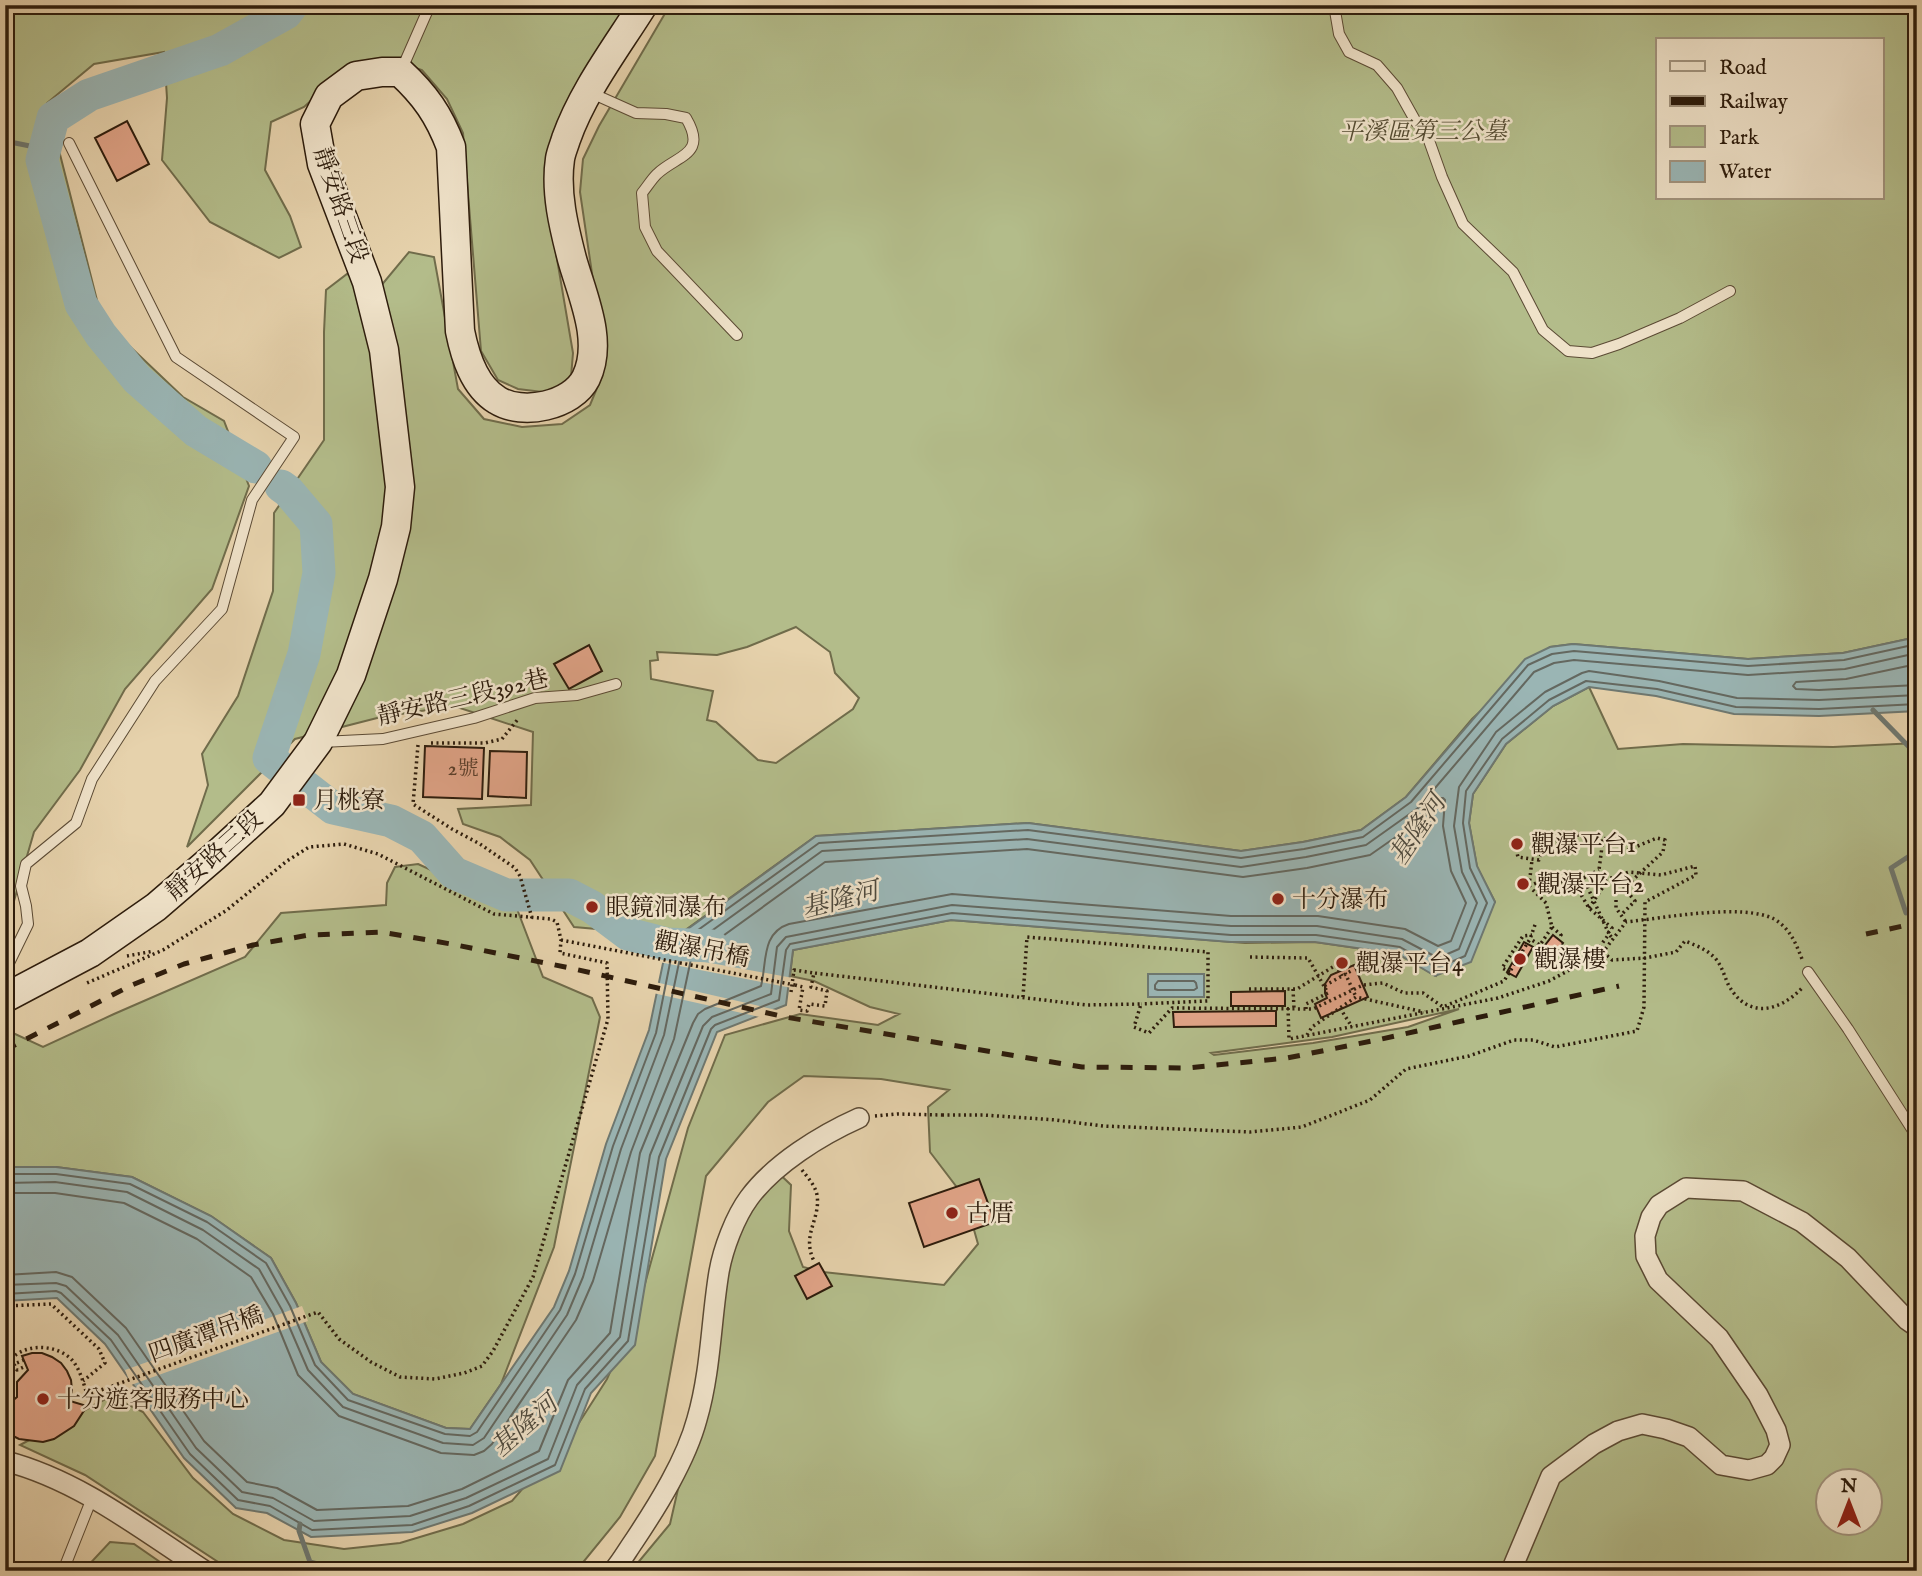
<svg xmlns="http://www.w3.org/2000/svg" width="1922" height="1576" font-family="'IM FELL English','Noto Serif TC',serif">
<rect width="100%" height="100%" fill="#e6d2ac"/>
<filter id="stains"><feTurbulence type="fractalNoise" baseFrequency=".00286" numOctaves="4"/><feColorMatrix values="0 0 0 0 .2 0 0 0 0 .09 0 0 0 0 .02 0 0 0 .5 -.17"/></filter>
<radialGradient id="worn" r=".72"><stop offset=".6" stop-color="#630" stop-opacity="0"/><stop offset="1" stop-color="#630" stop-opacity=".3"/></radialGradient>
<path fill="#b3bc8a" stroke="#706c4b" stroke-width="2" fill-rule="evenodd" d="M5,5H634L548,206L573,353L571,377L551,393L518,389L498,380L481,351L463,133L447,99L422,70L387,58L346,69L304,107L271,122L265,170L290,216L301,247L279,258L210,222L162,160L167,98L164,52L94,64L47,103L102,320L183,397L224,421L249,486L212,589L125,689L80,770L34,832L5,932Z
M670,5H1917V637L1843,653L1748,659L1573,644L1550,647L1472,719L1406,797L1361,830L1303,842L1241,851L1028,823L816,836L677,936L574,927L530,860L500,837L463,824L458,809L531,805L533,732L454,706L381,717L295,739L187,847L208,785L202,754L238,696L273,591L274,513L324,440V332L326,290L347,274L380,287L409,252L434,257L458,389L484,419L522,427L562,424L590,405L602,376L606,351L594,287L580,192L583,159L599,126ZM1658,40H1882V198H1658ZM796,627L830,652L835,673L859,698L853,709L776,763L758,760L716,722L707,720L713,691L651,679L650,661L658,660L657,652L717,655L747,647Z
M1589,687L1618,749L1683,744L1833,747L1917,743V1571H631L670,1524L692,1428L707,1291L770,1165L791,1185L789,1231L803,1267L823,1272L944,1285L978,1244L965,1198L930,1152L928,1107L949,1090L881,1079L804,1076L768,1102L706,1176L655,1456L620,1517L576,1571H232L85,1475L20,1445L111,1396L143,1412L193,1478L233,1514L284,1540L344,1549L400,1543L463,1524L512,1501L577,1426L607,1379L638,1309L688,1128L725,1035L800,1014L878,1025L899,1014L870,1007L814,981L790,976L793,950L951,920L1245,943L1315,942L1398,954L1436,976L1495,902L1477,867L1469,823L1473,794L1506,744L1553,706ZM1459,1009L1408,1027L1313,1043L1214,1055L1211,1053L1332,1037ZM1828,1482H1870V1524H1828Z
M418,864L517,909L543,977L592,998L600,1017L554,1247L501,1384L470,1429L446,1428L353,1394L321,1362L296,1303L271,1258L211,1216L132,1177L56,1167H5V1032L13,1033L43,1047L114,1014L245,957L281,913L386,905L387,883L395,867Z
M110,1542L134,1544L173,1571H83Z"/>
<path fill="#9ab5b4" stroke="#6e7871" stroke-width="2" d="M1917,637V711L1819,716L1734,714L1656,696L1589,687L1553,706L1506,744L1473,794L1469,823L1477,866L1495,902L1471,962L1435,976L1398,954L1315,942H1231L951,920L793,950L786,1005L717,1032L666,1159L635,1345L591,1393L560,1471L472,1513L412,1532L311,1537L267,1513L236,1508L184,1458L105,1344L57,1298L5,1301V1167H56L132,1177L211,1216L271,1258L296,1303L321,1362L353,1394L446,1428L470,1429L554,1307L569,1271L606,1144L649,1030L667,944L816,836L1028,823L1241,851L1303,842L1361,830L1406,797L1525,659L1550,647L1573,644L1748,659L1843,653Z
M1148,974H1204V997H1148Z"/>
<path fill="#e6d2ac" d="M661,954L793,978L792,988L659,962Z
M655,982L781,1011L764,1018L653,993Z
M302,1306L308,1321L131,1385L125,1370Z"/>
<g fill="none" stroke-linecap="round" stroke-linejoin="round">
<path stroke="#646860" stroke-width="2" d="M1917,664L1846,679L1796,682L1793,686L1796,689L1819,690L1917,685
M1158,981H1194L1196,983L1197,988L1194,990H1158L1155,989V985Z
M5,1174H56L130,1184L207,1222L266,1263L290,1306L315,1365L348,1400L445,1434L470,1436L477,1432L560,1310L575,1274L613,1146L656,1033L673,948L819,843L1028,830L1241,858L1304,849L1363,837L1411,802L1528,665L1552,654L1574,651L1748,666L1844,660L1917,644
M5,1183L55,1182L127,1192L203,1230L259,1269L282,1310L308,1370L343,1407L443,1443L473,1445L484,1438L567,1315L583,1277L621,1149L664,1035L681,953L822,851L1027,839L1241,867L1306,857L1366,845L1418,808L1534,672L1554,663L1574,660L1748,675L1845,669L1917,653
M5,1193H55L124,1203L197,1239L251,1277L273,1314L298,1375L339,1416L441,1453L474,1455L484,1451L492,1444L576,1320L593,1281L631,1152L674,1039L691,959L825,862L1027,849L1243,877L1307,868L1370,855L1423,818L1440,798H1443L1445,800L1443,826L1451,871L1466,903L1451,941L1438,946L1405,929L1318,916H1231L952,894L789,924C761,933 767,963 761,986L705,1009L698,1014L693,1023L640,1153L610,1333L568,1380L539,1451L462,1489L408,1506L317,1510L277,1488L247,1482L204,1441L126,1328L72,1277L56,1272L5,1275
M5,1285L56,1283L66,1286L118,1335L196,1448L242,1492L273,1498L314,1521L410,1516L466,1498L548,1459L577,1385L620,1337L650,1155L703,1026L712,1017L771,994L777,947L786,937L952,905L1231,926H1317L1402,939L1438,958L1459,949L1477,903L1462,872L1454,826L1459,787L1496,732L1545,692L1582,673L1589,671L1659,681L1737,698L1819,700L1917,695
M5,1294L56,1291L61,1293L111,1340L190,1454L238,1500L270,1506L312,1530L412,1525L469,1506L555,1465L585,1389L628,1341L659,1157L711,1029L715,1025L779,1000L786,950L790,944L952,913L1231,935H1316L1400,947L1437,968L1465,956L1487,903L1470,868L1463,823L1466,791L1502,739L1549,700L1586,681L1657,689L1736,707L1819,709L1917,704"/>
<path stroke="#6e7871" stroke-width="5" d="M5,141L45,149
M1873,710L1917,755
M1906,913L1891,868L1917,851
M1914,937L1917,945
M300,1524L299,1531L310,1562L307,1571
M310,1562L344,1571"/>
<path stroke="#9ab5b4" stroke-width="33" d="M256,467L196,431L137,379L101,335L81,304L42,160L53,118L89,95L220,50L286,13L292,5
M279,766L269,758L304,654L319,573L316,524L288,491L281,486
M306,787L333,808L391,821L422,837L454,873L506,895H569L592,907L628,934L667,944L712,946"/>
</g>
<path fill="#e1a488" stroke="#2d1c0c" stroke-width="2" d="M127,121L149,164L117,181L95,138Z
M589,645L602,671L569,689L554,664Z
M425,746L484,748L482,799L423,797Z
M490,751L527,752L526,798L488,796Z
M1553,935L1563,943L1553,957L1542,949Z
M1524,942L1533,947L1516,977L1507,972Z
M1354,965L1368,997L1321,1018L1315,1004L1327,998L1325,993V984L1331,975Z
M1285,991V1006H1231V992Z
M1276,1011V1026L1174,1027L1173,1012Z
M979,1179L995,1222L924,1247L909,1203Z
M819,1263L832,1286L807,1299L795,1276Z
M32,1353H42L52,1357L61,1363L67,1371L71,1380L72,1390L70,1401L87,1406L74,1426L54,1439L43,1442L19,1439L5,1432V1407L17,1397V1382L28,1370L22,1356Z"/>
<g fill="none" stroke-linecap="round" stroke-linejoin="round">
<g stroke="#5b4a34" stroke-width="12">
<path id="service" d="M1334,5L1339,34L1349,52L1377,65L1397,88L1416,122L1426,132L1442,177L1463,224L1513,272L1543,330L1568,351L1592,353L1619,344L1680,318L1730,291
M401,71L430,5
M589,92L636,113L666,114L686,118C708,155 677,155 657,174C651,180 647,187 642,193L645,227L657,251L737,335
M322,742L383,739L474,718L535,698L577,695L616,684
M1808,972L1848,1029L1917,1137
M12,990L7,967L28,924L26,906L21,886L26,864L76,823L92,779L155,681L222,609L252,500L294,437L176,357L69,143
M1907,1320L1917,1307
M63,1571L92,1498"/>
</g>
<g stroke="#5b4a34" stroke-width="22">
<path id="minor" d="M5,1461C79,1480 142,1530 205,1571
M613,1571C621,1562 627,1551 634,1541C658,1505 686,1460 697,1419C711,1371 711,1320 719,1272C723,1249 735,1217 749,1198C774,1164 821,1135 859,1118
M1511,1571L1551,1476L1594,1444L1618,1431L1642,1424L1666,1429L1689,1437L1721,1465L1749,1470L1767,1465L1774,1458L1780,1445L1776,1430L1758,1395L1719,1338L1658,1280L1646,1256L1645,1236L1651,1217L1659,1205L1686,1188L1743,1191L1802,1222L1848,1258L1907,1320L1917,1327"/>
</g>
<g stroke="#2d1c0c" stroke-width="31">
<path id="secondary" d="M5,998L90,953L156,907L214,857L272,804L318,742L351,675L383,579L396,527L400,487L384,350L367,282L322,164L315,124L329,96L356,76L382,72H400C425,95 439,115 451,147L460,331C465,356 474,386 497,400C522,416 572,406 586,378C604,341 582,295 572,259C564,228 555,192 560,159C561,152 564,146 566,139C583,91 616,48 643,5"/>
</g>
<path stroke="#2d1c0c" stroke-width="3.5" stroke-dasharray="2 3.5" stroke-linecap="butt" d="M431,743H485L502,739L518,719
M418,745L413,804L452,829L480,844L515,868L520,876L532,918
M1516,849L1518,857L1539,860C1542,851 1546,848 1554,843C1574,829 1593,838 1616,840L1621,853L1657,838L1665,840L1663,852L1624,888L1635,901L1621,915
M1574,883L1599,870
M1529,886L1544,880L1574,883L1589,908L1612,928L1608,933L1613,939
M1529,886L1546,903L1552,927L1540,945L1530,939
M1529,886L1532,860
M1616,900V908L1626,922
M1589,908L1603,887L1599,870L1603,839
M1552,927L1561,935L1558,939
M1603,952L1612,960L1645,958L1676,952L1685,941C1695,945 1706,949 1714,957C1722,965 1724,976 1729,986C1748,1019 1779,1012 1802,988
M127,956L154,951
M1250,957L1308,958L1324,986
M1342,963L1348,972
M1510,972L1502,968L1523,936L1532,935
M1345,973L1356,997
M795,985L803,987L799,1010L807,1011L809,1004L825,1006L827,991L811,987L814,973L1086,1005L1141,1004L1134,1027L1149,1033L1172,1008L1313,1009L1363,985L1383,983L1404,993H1423L1443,1007L1504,981L1530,939L1536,922
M1249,989H1297L1336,965L1342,976
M1293,989L1294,1008
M791,992L794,970L814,973
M1023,997L1027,937L1208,952V1001L1141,1004
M1288,1008L1289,1039L1498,998L1549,981L1603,952L1626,922C1663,918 1743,903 1774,919C1790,928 1796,944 1802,959
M1340,1008L1352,1027
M1306,1009V1004L1328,993L1324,986L1351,971
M1307,1035L1312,1027L1356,997L1424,1012
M875,1116L897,1114L942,1115
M802,1170C808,1178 815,1185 817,1195C821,1219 801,1235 814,1261
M5,1306L51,1304L99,1349L105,1363L83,1381
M24,1360L14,1364L17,1370L26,1366
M5,1368C6,1368 11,1359 11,1359C26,1343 57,1344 72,1360C80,1369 84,1384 87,1395L318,1312L339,1339L371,1362L400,1377L435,1379L464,1373L482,1366L493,1351L533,1277L608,1019L607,963L560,953L561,940L557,922L551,919L494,914L378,854L344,844L309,847L287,861L227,910L163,950L87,983"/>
<use href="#service" stroke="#efe2c9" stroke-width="10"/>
<use href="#minor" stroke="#efe2c9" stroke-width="19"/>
<use href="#secondary" stroke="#efe2c9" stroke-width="28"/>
<path stroke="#2d1c0c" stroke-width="5" stroke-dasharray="12 12" stroke-linecap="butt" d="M1866,934L1917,923
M5,1050L132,985L184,964L253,945L309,935L381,932L451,944L570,968L785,1017L1082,1067L1187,1068L1287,1058L1377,1040L1619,986"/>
<path stroke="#2d1c0c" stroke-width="3.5" stroke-dasharray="2 3.5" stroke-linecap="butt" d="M561,940L795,985
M942,1115H983L1056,1120L1103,1126L1250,1132L1302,1127L1370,1100L1406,1069L1469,1056L1514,1040H1533L1555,1047L1637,1031L1644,1007L1645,902L1696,875L1695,866L1661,875L1629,872L1587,886L1609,934L1590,960"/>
</g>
<g fill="#8f2418" stroke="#efe2c9" stroke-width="2.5">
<rect x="292" y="793" width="14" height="14" rx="3.5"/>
<circle cx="1517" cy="844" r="7"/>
<circle cx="1523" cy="884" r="7"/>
<circle cx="1278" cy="899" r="7"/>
<circle cx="592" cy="907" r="7"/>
<circle cx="1520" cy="959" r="7"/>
<circle cx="1342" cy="963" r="7"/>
<circle cx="952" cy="1213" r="7"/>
<circle cx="43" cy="1399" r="7"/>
</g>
<g text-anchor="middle" stroke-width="5" stroke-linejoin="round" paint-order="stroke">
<g font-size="21" fill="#5a3e2b">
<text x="463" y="775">2號</text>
</g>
<g font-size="24" font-style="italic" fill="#554c32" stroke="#efe2c9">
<text x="1423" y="139">平溪區第三公墓</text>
</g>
<g font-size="24" fill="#2d1c0c" stroke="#efe2c9">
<text transform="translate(341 205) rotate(71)" y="8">靜安路三段</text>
<text transform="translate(463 697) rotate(-13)" y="8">靜安路三段392巷</text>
<text transform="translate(214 855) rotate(-42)" y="8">靜安路三段</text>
<text transform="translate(702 949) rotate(11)" y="8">觀瀑吊橋</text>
<text transform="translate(206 1334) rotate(-20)" y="8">四廣潭吊橋</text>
</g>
<g font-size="24" fill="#2d1c0c" stroke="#efe2c9" text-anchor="start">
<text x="313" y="808">月桃寮</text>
<text x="1531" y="852">觀瀑平台1</text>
<text x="1537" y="892">觀瀑平台2</text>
<text x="1292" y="907">十分瀑布</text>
<text x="606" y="915">眼鏡洞瀑布</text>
<text x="1534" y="967">觀瀑樓</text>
<text x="1356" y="971">觀瀑平台4</text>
<text x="966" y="1221">古厝</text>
<text x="57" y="1407">十分遊客服務中心</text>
</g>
<g font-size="26" font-style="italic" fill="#4e4a3e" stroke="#efe2c9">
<text transform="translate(1417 829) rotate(-56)" y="9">基隆河</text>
<text transform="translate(840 899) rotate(-14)" y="9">基隆河</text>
<text transform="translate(524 1425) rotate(-41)" y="9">基隆河</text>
</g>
</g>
<rect width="1922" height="1576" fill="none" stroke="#e6d2ac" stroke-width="28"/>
<rect x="7" y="7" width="1908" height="1562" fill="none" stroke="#2d1c0c" stroke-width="3.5"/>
<rect x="14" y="14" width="1894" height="1548" fill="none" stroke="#2d1c0c" stroke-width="2"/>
<rect x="1656" y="38" width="228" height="161" fill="#efe2c9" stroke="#a1937d" stroke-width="2"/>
<rect x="1670" y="61" width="35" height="10" fill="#efe2c9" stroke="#a1937d" stroke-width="2"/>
<text x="1719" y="74" font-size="21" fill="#2d1c0c">Road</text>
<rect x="1670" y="96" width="35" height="10" fill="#2d1c0c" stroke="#a1937d" stroke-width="2"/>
<text x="1719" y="108" font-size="21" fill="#2d1c0c">Railway</text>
<rect x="1670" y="126" width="35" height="21" fill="#b3bc8a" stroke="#a1937d" stroke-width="2"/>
<text x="1719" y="144" font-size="21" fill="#2d1c0c">Park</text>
<rect x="1670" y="161" width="35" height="21" fill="#9ab5b4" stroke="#a1937d" stroke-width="2"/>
<text x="1719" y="178" font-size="21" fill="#2d1c0c">Water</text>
<g transform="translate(1849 1502)"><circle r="33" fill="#efe2c9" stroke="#a1937d" stroke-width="2"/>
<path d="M0-5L12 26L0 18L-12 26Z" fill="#8f2418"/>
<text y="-10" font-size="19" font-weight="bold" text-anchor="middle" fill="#2d1c0c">N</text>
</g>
<rect width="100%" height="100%" filter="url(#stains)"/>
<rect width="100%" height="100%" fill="url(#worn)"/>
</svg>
